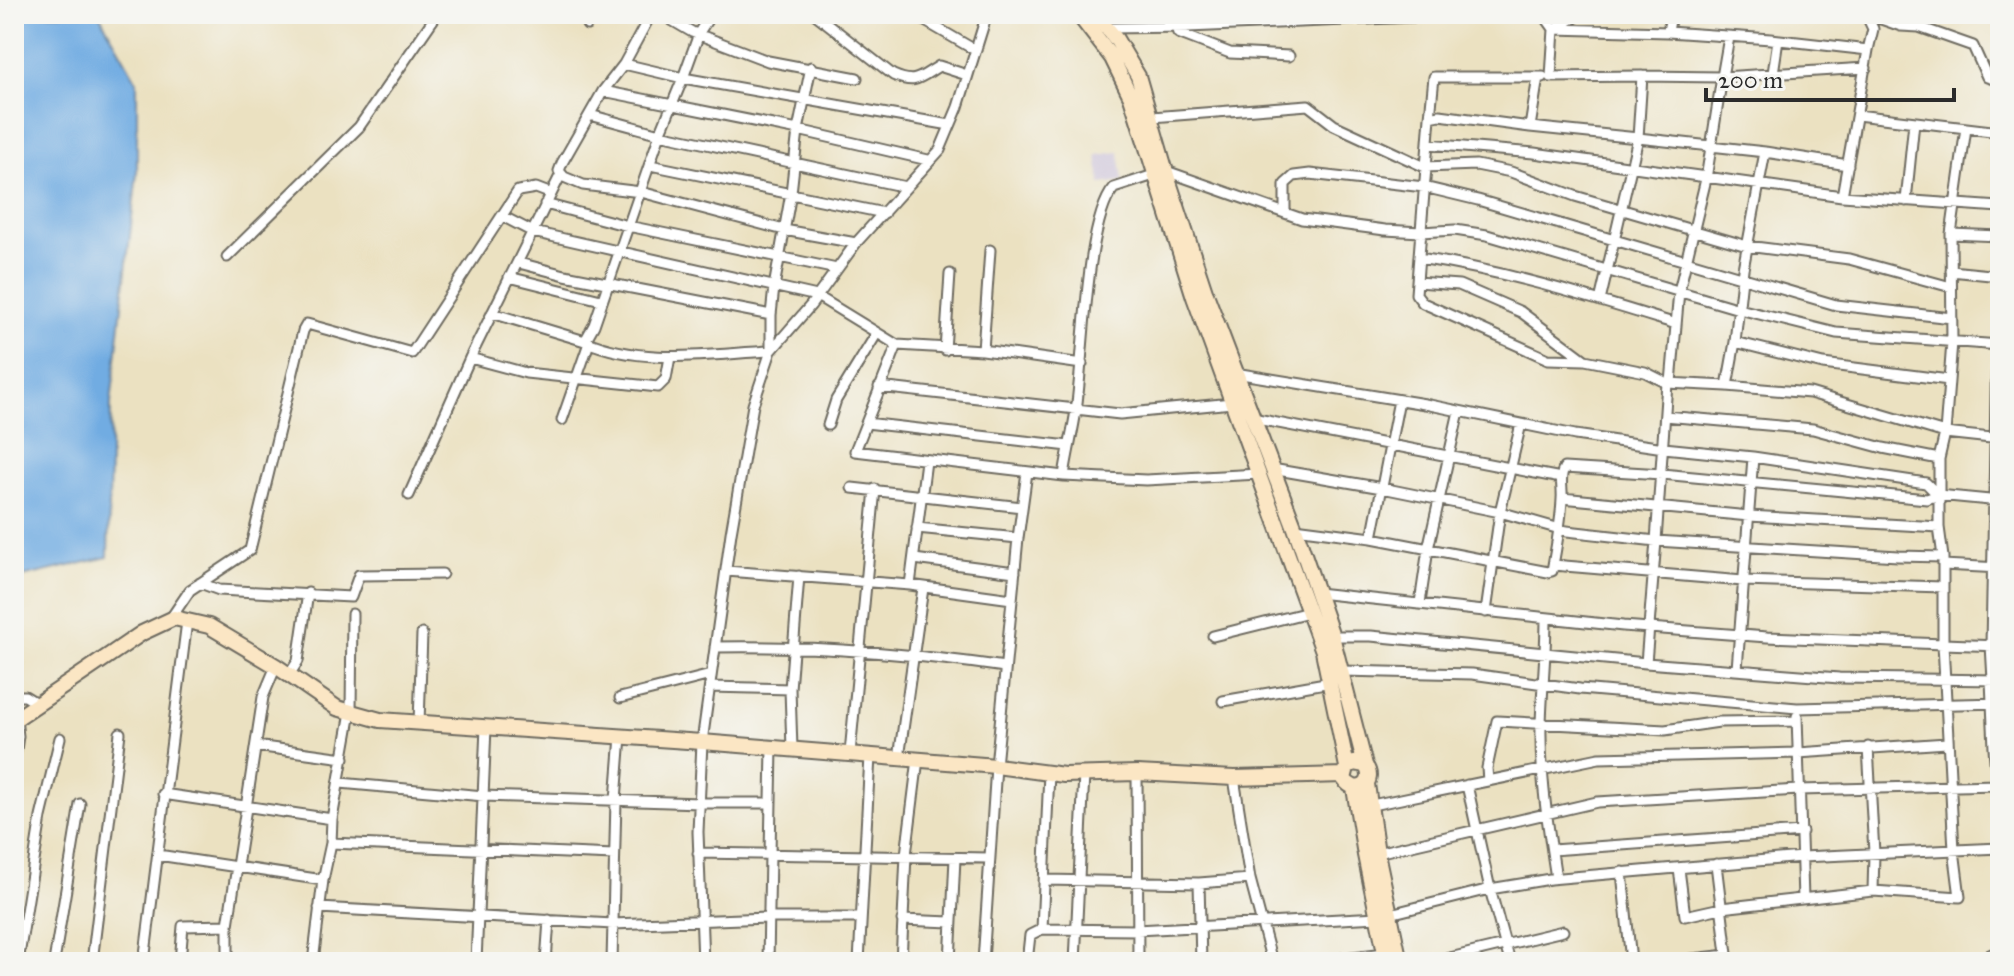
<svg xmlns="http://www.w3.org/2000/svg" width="2014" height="976" font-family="'IM FELL Great Primer',serif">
<rect width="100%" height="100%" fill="#f6f6f2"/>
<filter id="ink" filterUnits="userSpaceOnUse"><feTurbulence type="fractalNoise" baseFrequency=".0125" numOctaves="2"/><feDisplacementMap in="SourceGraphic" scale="16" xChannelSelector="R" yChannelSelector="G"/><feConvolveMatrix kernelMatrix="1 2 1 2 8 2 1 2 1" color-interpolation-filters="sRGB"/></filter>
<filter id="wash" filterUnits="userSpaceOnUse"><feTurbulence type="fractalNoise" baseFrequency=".006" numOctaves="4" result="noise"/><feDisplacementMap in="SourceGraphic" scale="32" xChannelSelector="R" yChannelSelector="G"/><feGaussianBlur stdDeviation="1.8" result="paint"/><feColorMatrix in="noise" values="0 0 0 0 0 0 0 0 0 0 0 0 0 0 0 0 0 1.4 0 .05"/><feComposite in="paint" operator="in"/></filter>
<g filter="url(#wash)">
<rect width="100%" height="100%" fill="#ebe1c1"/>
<path fill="#c9bfd7" d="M1119,152L1123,181L1101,184L1097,155Z"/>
<path fill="#71ace2" stroke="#4e6c86" stroke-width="2" d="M14,14H99L137,81V173L111,403L108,557L14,579Z"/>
</g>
<g filter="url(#ink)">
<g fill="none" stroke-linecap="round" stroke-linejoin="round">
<g stroke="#6e6b60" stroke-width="13">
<path id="street" d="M651,14L624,64L683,78L660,134L594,325L585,341C643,366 709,354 771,351V315L774,287L791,193L798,130L811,67
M661,14L692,32L768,61L857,78
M711,14L700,31L683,78L950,125
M815,14L893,75C916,85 919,78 939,66L967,75
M913,14L975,50
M1485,14H1557
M1866,14L1873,29L1868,50
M1867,14L1901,26L1919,27L1973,46L1987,77L2000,81
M587,25L593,14
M1176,27L1178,33L1230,53L1289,56
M1557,27L1582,14
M1107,28L1188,27L1481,14
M1554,29L1668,32L1671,14
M1668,32L1771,39L1868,50L1842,196
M624,64L603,91L562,163L559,171L564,177L583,185L641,192L784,230L856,243
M1773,73L1778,40
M1642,76L1722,77L1729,37
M1538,77L1530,127L1440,115L1430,117L1416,294L1423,303L1548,359L1585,360L1645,372L1667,383
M603,91L798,130L928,160
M590,115L660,134L906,187
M1857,115L2000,132
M1152,117L1308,105L1334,125L1425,167L1476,165L1511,172L1575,196L1747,246L1849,259L1951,287
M1430,117L1434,77H1543
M1530,127L1638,138L1600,301
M1428,144L1534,153L1842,196L2000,207
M1765,152L1848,165
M650,165L884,213
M1906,201L1914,122
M545,204L628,226L837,269
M1285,212V184L1294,176L1310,174L1424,187L1478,200L1836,305L1952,318
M502,216L533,232L817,296L897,345L983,350L1082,364
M1951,234L2000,236
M227,257L359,127L437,14
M1419,258C1507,271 1592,298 1676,324
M519,263L565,275L771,315
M1951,271L2000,276
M509,277L601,300
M1417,282L1459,285L1521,312L1585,360
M492,313L585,341
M1735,342L1823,364L1949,380
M897,345L855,451L1064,476L1146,480L1259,474
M945,350L950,274
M983,350L990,250
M470,358L526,373L658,387L666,379L670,357
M1235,373L1425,404L1575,435L1664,448L1753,457L1737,669
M1671,383L1679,291L1706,179L1722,77L1866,68
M1727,386L1810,393L1945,433L2000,439
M879,387L1120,414L1232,403
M1665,416L1813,429L1883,448L1939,459
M1252,418L1561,478
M562,420L589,343
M866,423L1069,446
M828,425L836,400L877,333
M1753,457L1926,483L1938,495
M1272,469L1382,488L1500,512L1567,531L1656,541L1646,663
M1064,476C1067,454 1073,432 1076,410C1084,361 1085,221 1114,188L1166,171L1302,219L1385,230L1421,232L1455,230L1487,235L1739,309L1836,333L2000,345
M852,488L1022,507
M409,495L470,358L561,174
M1562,498L1749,516L1939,527
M917,528L1018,538L996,766L983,962
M1295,528L1372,538L1548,572L1552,571C1556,548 1561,523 1562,499C1563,488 1559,478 1564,468L1662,474L1927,499L1938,495L2000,501
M1018,538L1027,472
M1372,538L1399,400
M1943,557L1939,527V459L1945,433L1952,342L1951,234L1966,128
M914,559L1015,572
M1553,565L1743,581L1943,587
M1943,565L2000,568
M726,571L910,585L1012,599
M200,583L219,590L351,597L359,575L442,574
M910,585L926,461
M1317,593L1623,626L1767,637L1943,644V557L1898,556L1656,541L1667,383L1727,386L1735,342L1743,269L1765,152L1638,138L1642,76L1551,77L1554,29L1544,15
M1420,603L1428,549L1459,411
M1486,612L1500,512L1521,424
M1546,618C1546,654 1542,689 1541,724C1540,776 1548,827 1556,878
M169,621L190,590L250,550L303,331L307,324L412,353L518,191L536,188L549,193
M1213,636L1309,612
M1332,636H1371L1646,663L1839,678L2000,680
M715,647C814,645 907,653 1005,667
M1342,671L1472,674L1580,689L1797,708L2000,703
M289,675L298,661L308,593
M1991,680L1994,748L2000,747
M1993,680L1991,645L1997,345
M710,687L790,689
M14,696H25L38,704
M620,698L711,675
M1223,701L1331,682
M1797,716L1803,899
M419,723L422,634
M256,746L344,758
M1868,747L1874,853L1873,891
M1994,748L1997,785H2000
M792,749L790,689L799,576
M850,753L875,489
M899,758L923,588
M14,764L18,736L16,719
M1137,773L1138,962
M1234,778L1250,879L1272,962
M1488,781L1487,768L1497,721L1665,730L1719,722L1797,721
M340,783L484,796L700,803H769
M1467,785L1490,889L1510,962
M163,794L332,819
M1367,806L1599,758L1798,753L1947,743
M331,843L614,855
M1552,850L1802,832
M698,853L989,858
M1377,853L1597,802L1799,790L1997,785L2000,814
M158,855L323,880
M1716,864L1728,962
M1679,869L1685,916L1721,908L1873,891L1960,897L1954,850L1943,644L2000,646
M1622,872L1631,962
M1046,880L1199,883L1250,879
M1199,883L1201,962
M319,908L613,924L767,918H860
M902,920L951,922
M1042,929L1049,773
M18,962L41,817L60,738
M54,962L80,804
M92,962L120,733
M144,962L187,621
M180,962L183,926L228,925
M228,962V925L263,697L276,666
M313,962L323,880L331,843L332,819L351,712L352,614
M476,962L486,727
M546,962L549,920
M612,962L616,800L621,736
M703,962L698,832L702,742L731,533L753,405L771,351L811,305L856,243L940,150L958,107L987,14
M768,962L772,747
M859,962L870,756
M901,962L906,855L918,759
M950,962L955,858
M1027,962L1030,935L1042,929L1137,930L1378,917L1490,889L1550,879L1802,857L2000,848
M1075,962L1084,774
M1312,962L1385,953
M1433,962L1563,931
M1552,962L1561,960
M1667,962L1727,955
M1975,962L2000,950"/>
</g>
<g stroke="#6e6b60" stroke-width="18">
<path id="secondary" d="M1078,14L1112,58L1131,97L1194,297L1323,651L1347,767
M1095,14L1116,39L1138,76L1168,179L1206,294L1295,528L1332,636L1365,765C1378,783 1356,797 1344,779L1347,767L1354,763L1365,765
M14,720L142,633L174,618L209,626L276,666L337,708L380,720L702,742L996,766L1064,775L1137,773L1234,778L1344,775
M1367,784L1377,853L1400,962
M1354,788L1365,855L1387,962"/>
</g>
<use href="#street" stroke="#fff" stroke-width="9"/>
<use href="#secondary" stroke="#fbe6c4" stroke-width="14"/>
</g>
</g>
<rect width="2014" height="976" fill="none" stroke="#f6f6f2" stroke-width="48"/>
<path d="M1706 88v12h248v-12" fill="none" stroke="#2b2b2b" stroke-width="4"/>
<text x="1718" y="88" font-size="24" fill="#2b2b2b" stroke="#f6f6f2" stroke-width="6" paint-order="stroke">200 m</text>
</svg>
